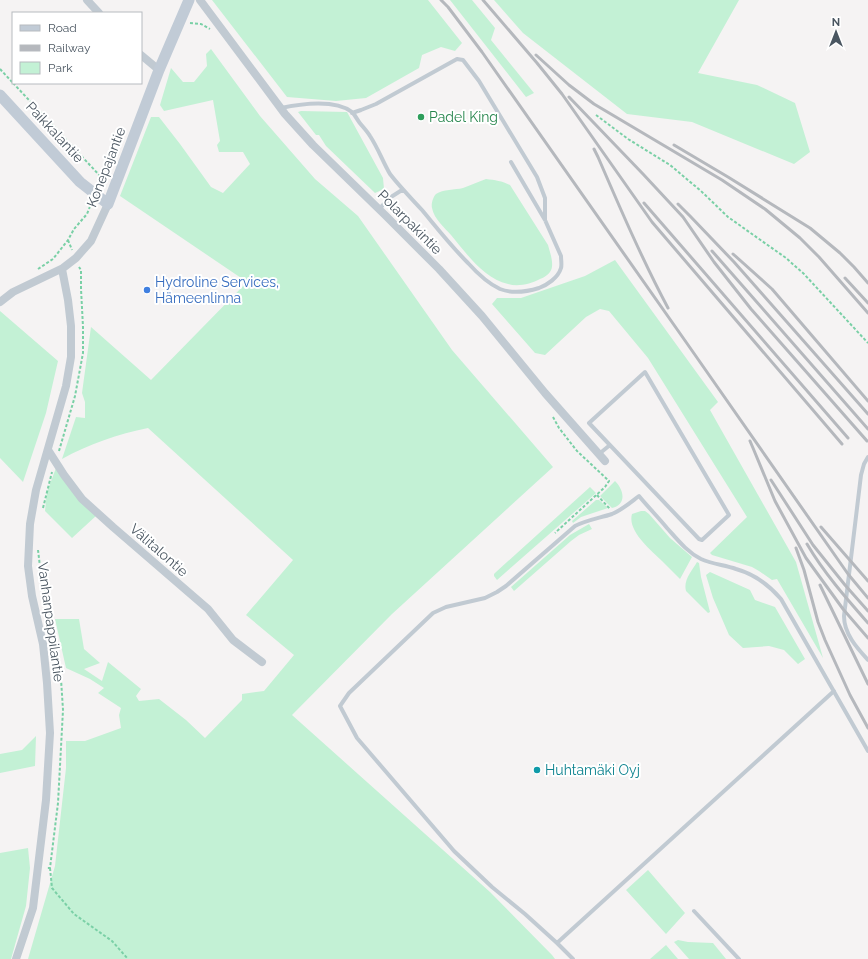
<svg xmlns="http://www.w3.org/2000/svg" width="868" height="959" font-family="Raleway,sans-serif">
<rect width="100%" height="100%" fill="#f5f3f3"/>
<path fill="#c3f1d5" d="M212,0H428L462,43L455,51L441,47L422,55L419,68L366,98L336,101L287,97Z
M450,0H472L495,28L491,40L534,93L526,97Z
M494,0H739L698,73L757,85L795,103L810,152L794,164L692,122L627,114L523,33Z
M211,49L260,116L315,179L358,216L452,350L553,467L392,614L292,715L490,892L552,955L555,959H28L55,866L66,768V741H85L121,728L119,715L121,708L98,693L104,688L90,679L66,668L55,619H79L84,649L100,663L84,669L102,681L108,662L141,689L136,696L139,701L159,699L186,720L205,738L242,700V694L264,691L294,655L246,615L293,560L148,428C118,434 89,444 62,459L76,417L85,418V402L82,393L91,327L151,380L247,282L120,196L151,117H159L180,144L211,187L223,193L250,164L243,152H219L217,145L220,141L213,100L164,111L160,105L171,68L183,82H194L207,66L206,54Z
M301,111L347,112L383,178L384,189L375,193L326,146L319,135H316L298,112Z
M486,179C495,180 502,181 510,185L548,245C550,253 555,265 550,272C548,275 543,278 540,279C531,284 518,287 508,284C484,279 466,253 451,235C445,228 434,219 432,208C431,204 433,197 436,194C443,189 455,190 463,188C471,185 478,182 486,179Z
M615,260L718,402L710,410L796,562L823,658L777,579L772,580L759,571L752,567L712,555L710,553L747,517L648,358L609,311L600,309L586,317L545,355L535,353L492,304L497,298H521L585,276Z
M0,311L58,361L46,413L23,482L0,458Z
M56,468L97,515L72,538L45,511L47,492Z
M615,481C624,490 627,504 612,508L600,496Z
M590,487L596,493L497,580L494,576V574L496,572Z
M596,500H599L608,508L581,517L573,523L572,521Z
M641,511H645L649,514L670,538L692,557L680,579C674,573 668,567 662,561C651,550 627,531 632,514Z
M589,524L592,529L579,535L571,541L514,591L511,587L570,535Z
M697,562L699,563L701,577L710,612L708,613L686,591C683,580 692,571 697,562Z
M710,572L750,590L755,600L775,607L805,659L798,664L784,650L769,646L743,648L729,635L713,598L706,575Z
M36,736L35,766L0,773V754L22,750Z
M28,848L30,868L26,906L11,959H0V853Z
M648,870L685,913L666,934L626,890Z
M678,940L688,942L713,943L726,959H689L674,942Z
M666,945L678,959H650Z"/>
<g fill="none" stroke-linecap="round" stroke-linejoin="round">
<path stroke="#7ad0a6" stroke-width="2" stroke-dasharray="3 2" stroke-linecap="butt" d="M190,23L201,24L210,29
M0,69L13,83
M13,83L102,178
M596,115L628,139L670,165L701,191L728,217L786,258L804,274L868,343
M99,185L102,178L107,177
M68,240L72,250
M38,269L53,259L68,240L74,229L87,214L91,204
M553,417L559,428L577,451L609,481L605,487L555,533
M59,451L75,396L83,353V327L81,289V270L79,267
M597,495L610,509
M43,508L52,472
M38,550L41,575L51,616L61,679L63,710L58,803L50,868H47
M50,868L52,888L74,914L112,941L128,959"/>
<path stroke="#c1cad2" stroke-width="4" d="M281,108C300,104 335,99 352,112C355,115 357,119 359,122C363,127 367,131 370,136C378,148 383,162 390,174C400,187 411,198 422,210C437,228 451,246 468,263C477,273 487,283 500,289C513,294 526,292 539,288C547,285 558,278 561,268C562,265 561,260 561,256L545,220L511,162
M352,113L361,110L376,104L457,59L463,60L479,81L537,177L545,198V220
M379,209L391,197L402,190
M645,372L729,515L702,540L699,539L589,423Z
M599,454L610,445
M868,457L864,464L861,475L844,616C844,634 857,648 868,660
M834,691L557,943L525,914L492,887L454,851L357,738L340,706L349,693L433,613L446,607L485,598L497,592L506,586L575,526C587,520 600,518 612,514C622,510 631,502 639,496C648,507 658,517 667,528C677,539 687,552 701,559C712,564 724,565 736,569C754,574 769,585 781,599L868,751
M694,911L739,959
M557,943L573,959"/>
<path stroke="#c1cad2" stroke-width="8" d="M87,0L99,13
M200,0L285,114L313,145L385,215L439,269L482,316L545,393L605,461
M141,55L159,70
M0,302L13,292L63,268L76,258L91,241L108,204
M48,450L64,475L82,499L113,527L208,609L233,640L262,662
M16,959L33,908L46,800L50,733L47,683L43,644L32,596L28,566L30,524L36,490L66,386L71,357V326L68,300L62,269L63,268"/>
<path stroke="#c1cbd6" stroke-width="11" d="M0,95L80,182L108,204L159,70L189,0"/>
<path stroke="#b5b8bd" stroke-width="3" d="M441,0L448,7L482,52L686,342L848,574L868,598
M483,0L537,63L562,94L652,222L842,444
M536,55L569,85L594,104L722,180L765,209L800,238L819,257L868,313
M569,97L643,174L683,217L714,262L751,309L867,441
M674,145L728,177L810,228L840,253L854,267L868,283
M594,149L598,157C620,208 642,259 668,308
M644,203L848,438
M678,204L690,216L734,262L868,414
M712,251L868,429
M733,254L772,289L868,401
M845,278L868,303
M750,441L753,448L775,501L806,558L843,609L868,638
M771,480L813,545L845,585L868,611
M821,527L868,581
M807,544C824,573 846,598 868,623
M796,548L804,570L818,622L825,640L850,695L868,728
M820,585L868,684"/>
</g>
<circle fill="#2e9e5b" stroke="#fff" stroke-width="1.5" cx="421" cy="117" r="4"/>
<circle fill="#3f7fe0" stroke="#fff" stroke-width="1.5" cx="147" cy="290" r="4"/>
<circle fill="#0f9aa8" stroke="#fff" stroke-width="1.5" cx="537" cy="770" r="4"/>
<g text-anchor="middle" stroke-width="4" stroke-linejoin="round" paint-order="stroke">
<g font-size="14" fill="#27864d" stroke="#fff" text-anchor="start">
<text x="429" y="122">Padel King</text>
</g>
<g font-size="14" fill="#4a5661" stroke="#fff">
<text transform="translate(55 132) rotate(47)" y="5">Paikkalantie</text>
<text transform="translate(106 167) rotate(-69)" y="5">Konepajantie</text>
<text transform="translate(410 222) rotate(45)" y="5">Polarpakintie</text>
<text transform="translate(159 550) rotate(41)" y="5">Välitalontie</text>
<text transform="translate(51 622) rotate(82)" y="5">Vanhanpappilantie</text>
</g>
<g font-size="14" fill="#366cbe" stroke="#fff" text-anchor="start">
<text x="155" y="287">Hydroline Services,<tspan x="155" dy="16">Hämeenlinna</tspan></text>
</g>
<g font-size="14" fill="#0d838f" stroke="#fff" text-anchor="start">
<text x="545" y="775">Huhtamäki Oyj</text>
</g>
</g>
<rect x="12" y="12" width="130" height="72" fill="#ffffff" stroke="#b7bbc0"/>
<rect x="20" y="25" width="20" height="6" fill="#c1cbd6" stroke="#b7bbc0"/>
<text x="48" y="32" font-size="12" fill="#4a5661">Road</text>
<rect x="20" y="45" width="20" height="6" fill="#b5b8bd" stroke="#b7bbc0"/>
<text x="48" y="52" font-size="12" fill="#4a5661">Railway</text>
<rect x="20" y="62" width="20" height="12" fill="#c3f1d5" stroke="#b7bbc0"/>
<text x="48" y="72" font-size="12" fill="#4a5661">Park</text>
<g transform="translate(836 32)" stroke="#ffffff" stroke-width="3" paint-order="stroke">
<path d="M0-3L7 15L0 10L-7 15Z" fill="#4a5661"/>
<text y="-6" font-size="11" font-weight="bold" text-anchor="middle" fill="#4a5661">N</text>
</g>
</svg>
